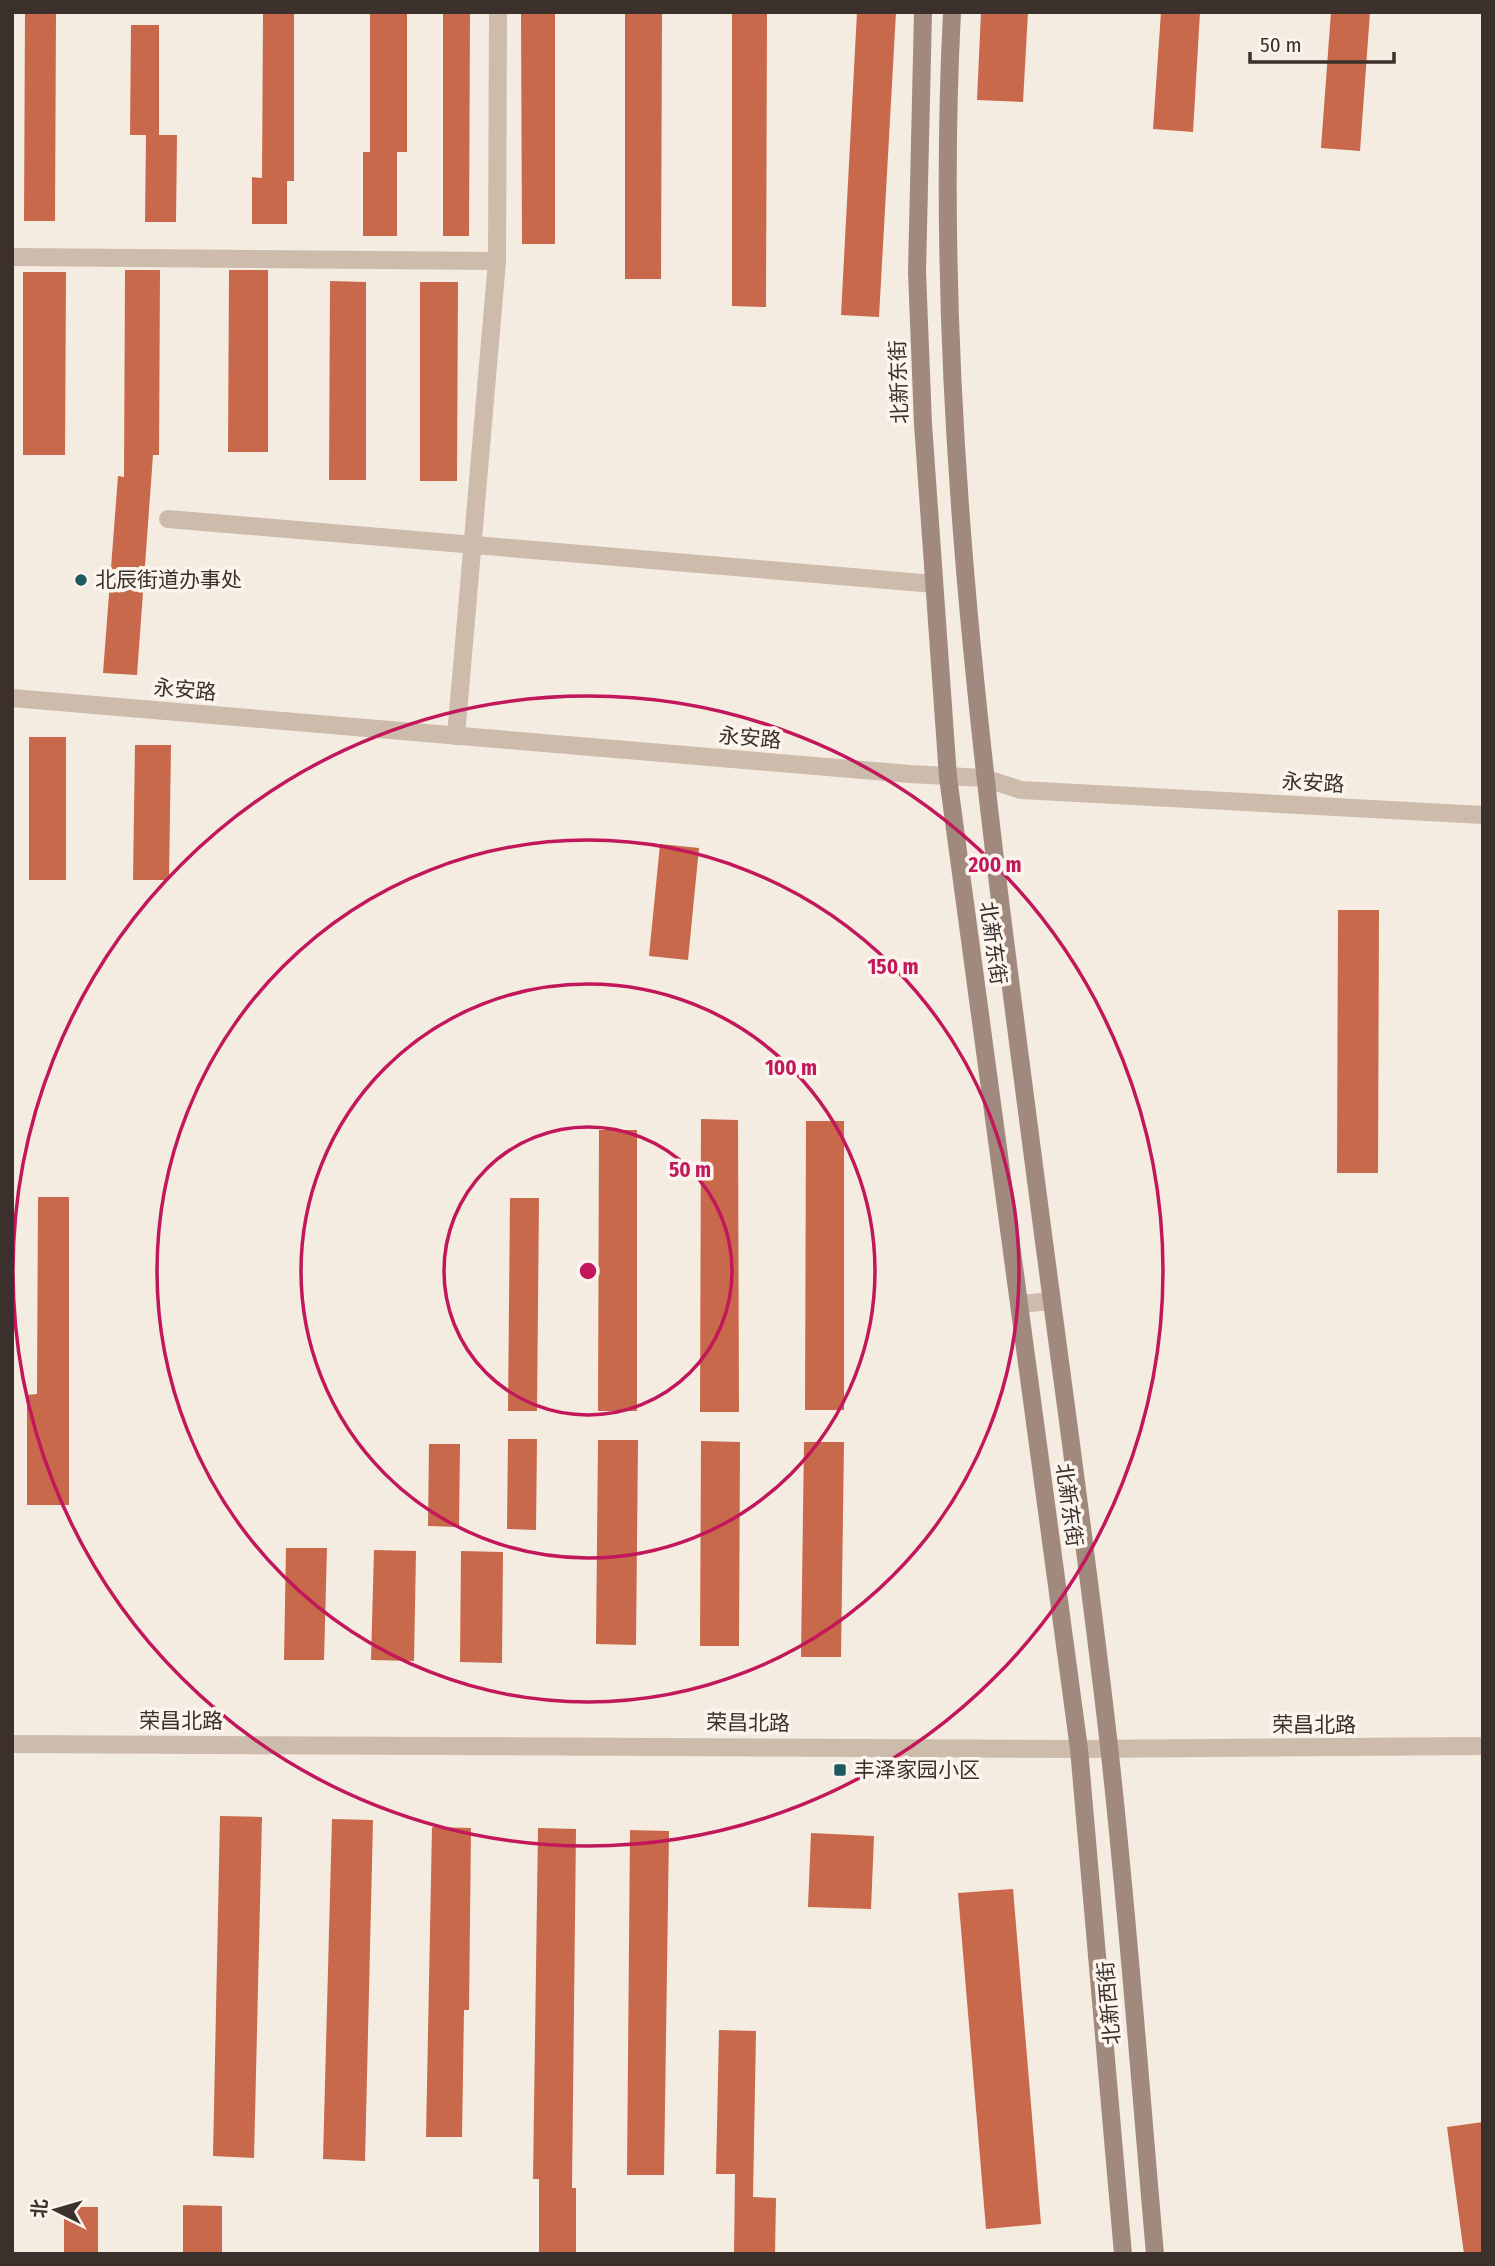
<svg xmlns="http://www.w3.org/2000/svg" width="1495" height="2266" font-family="'Fira Sans Condensed','Noto Sans SC',sans-serif">
<rect width="100%" height="100%" fill="#f4ebe1"/>
<path fill="#c8694b" d="M25,12H56L55,221H24Z
M278,12H294V181H287V224H252V177L262,178L263,13Z
M370,12H407V152H397V236H363V152H370Z
M443,12H470L469,236H443Z
M521,12H555V244H522Z
M625,12H662L661,279H625Z
M732,12H767L766,307L732,306Z
M857,12H896L879,317L841,315Z
M981,12H1028L1023,102L977,100Z
M1161,12H1200L1193,132L1153,129Z
M1331,12H1370L1360,151L1321,148Z
M131,25H159V135H130Z
M146,135H177L176,222H145Z
M125,270H160L159,455H153L137,675L103,673L118,476L124,477Z
M229,270H268V452H228Z
M23,272H66L65,455H23Z
M330,281L366,282V480H329Z
M420,282H458L457,481H420Z
M29,737H66V880H29Z
M135,745H171L169,880H133Z
M660,844L699,848L688,960L649,956Z
M1338,910H1379L1378,1173H1337Z
M701,1119L738,1120L739,1412H700Z
M806,1121H844V1410H805Z
M599,1130H637V1411H598Z
M38,1197H69V1505H27V1395L37,1394Z
M510,1198H539L537,1411H508Z
M508,1439H537L536,1530L507,1529Z
M598,1440H638L636,1645L596,1644Z
M701,1441L740,1442L739,1646H700Z
M804,1442H844L841,1657H801Z
M429,1444H460L459,1527L428,1526Z
M286,1548H327L324,1660H284Z
M374,1550L416,1551L414,1661L371,1660Z
M461,1551L503,1552L502,1663L460,1662Z
M220,1816L262,1817L254,2158L213,2156Z
M332,1819L373,1820L365,2161L323,2159Z
M432,1827L471,1828L469,2010H464L462,2137H426Z
M538,1828L576,1829L572,2188H576V2254H539V2179H533Z
M630,1830L669,1831L664,2175H627Z
M811,1833L874,1836L871,1909L808,1907Z
M1013,1889L1041,2224L986,2229L958,1893Z
M719,2030L756,2031L753,2197L776,2198L775,2254H734L735,2174H716Z
M1483,2122V2254H1464L1447,2127Z
M183,2205L222,2206V2254H183Z
M64,2207H98V2254H64Z"/>
<g fill="none" stroke-linecap="round" stroke-linejoin="round">
<path stroke="#cdbbac" stroke-width="18" d="M12,257L497,261
M168,519L934,584
M456,736L497,261L498,12"/>
<path stroke="#cdbbac" stroke-width="18" d="M12,698L910,774L984,778L1021,790L1483,815
M1020,1304L1051,1301
M12,1744L1079,1749L1483,1746"/>
<path stroke="#a18a7d" stroke-width="18" d="M923,12L917,272L923,424L948,777L1079,1749L1123,2254
M952,12C931,417 989,818 1041,1219C1064,1394 1089,1570 1109,1746C1128,1915 1140,2085 1155,2254"/>
</g>
<g fill="none" stroke="#c2185b" stroke-width="3.5">
<circle cx="588" cy="1271" r="144"/>
<circle cx="588" cy="1271" r="287"/>
<circle cx="588" cy="1271" r="431"/>
<circle cx="588" cy="1271" r="575"/>
</g>
<g fill="#1f5a5e" stroke="#fbf5ee" stroke-width="2.5">
<circle cx="81" cy="580" r="7"/>
<rect x="833" y="1763" width="14" height="14" rx="3.5"/>
</g>
<g text-anchor="middle" stroke-width="7" stroke-linejoin="round" paint-order="stroke">
<g font-size="21" fill="#3b302b" stroke="#fbf5ee">
<text transform="translate(899 382) rotate(-92)" y="7">北新东街</text>
<text transform="translate(185 690) rotate(5)" y="7">永安路</text>
<text transform="translate(750 738) rotate(5)" y="7">永安路</text>
<text transform="translate(1313 783) rotate(3)" y="7">永安路</text>
<text transform="translate(993 943) rotate(82)" y="7">北新东街</text>
<text transform="translate(1069 1505) rotate(82)" y="7">北新东街</text>
<text x="181" y="1728">荣昌北路</text>
<text transform="translate(748 1723) rotate(1)" y="7">荣昌北路</text>
<text x="1314" y="1732">荣昌北路</text>
<text transform="translate(1109 2003) rotate(-95)" y="7">北新西街</text>
</g>
<g font-size="21" fill="#3b302b" stroke="#fbf5ee" text-anchor="start">
<text x="95" y="587">北辰街道办事处</text>
<text x="854" y="1777">丰泽家园小区</text>
</g>
</g>
<circle cx="588" cy="1271" r="10" fill="#c2185b" stroke="#fbf5ee" stroke-width="3.5"/>
<g font-size="21" text-anchor="middle" font-weight="bold" fill="#c2185b" stroke="#fbf5ee" stroke-width="7" stroke-linejoin="round" paint-order="stroke">
<text x="995" y="872">200 m</text>
<text x="893" y="974">150 m</text>
<text x="791" y="1075">100 m</text>
<text x="690" y="1177">50 m</text>
</g>
<rect width="1495" height="2266" fill="none" stroke="#3b302b" stroke-width="28"/>
<g transform="translate(56 2210) rotate(275)" stroke="#fbf5ee" stroke-width="5" paint-order="stroke">
<path d="M0-5L12 26L0 18L-12 26Z" fill="#3b302b"/>
<text y="-10" font-size="19" font-weight="bold" text-anchor="middle" fill="#3b302b">北</text>
</g>
<path d="M1250 52v10h144v-10" fill="none" stroke="#3b302b" stroke-width="3.5"/>
<text x="1260" y="52" font-size="21" fill="#3b302b" stroke="#fbf5ee" stroke-width="5" paint-order="stroke">50 m</text>
</svg>
